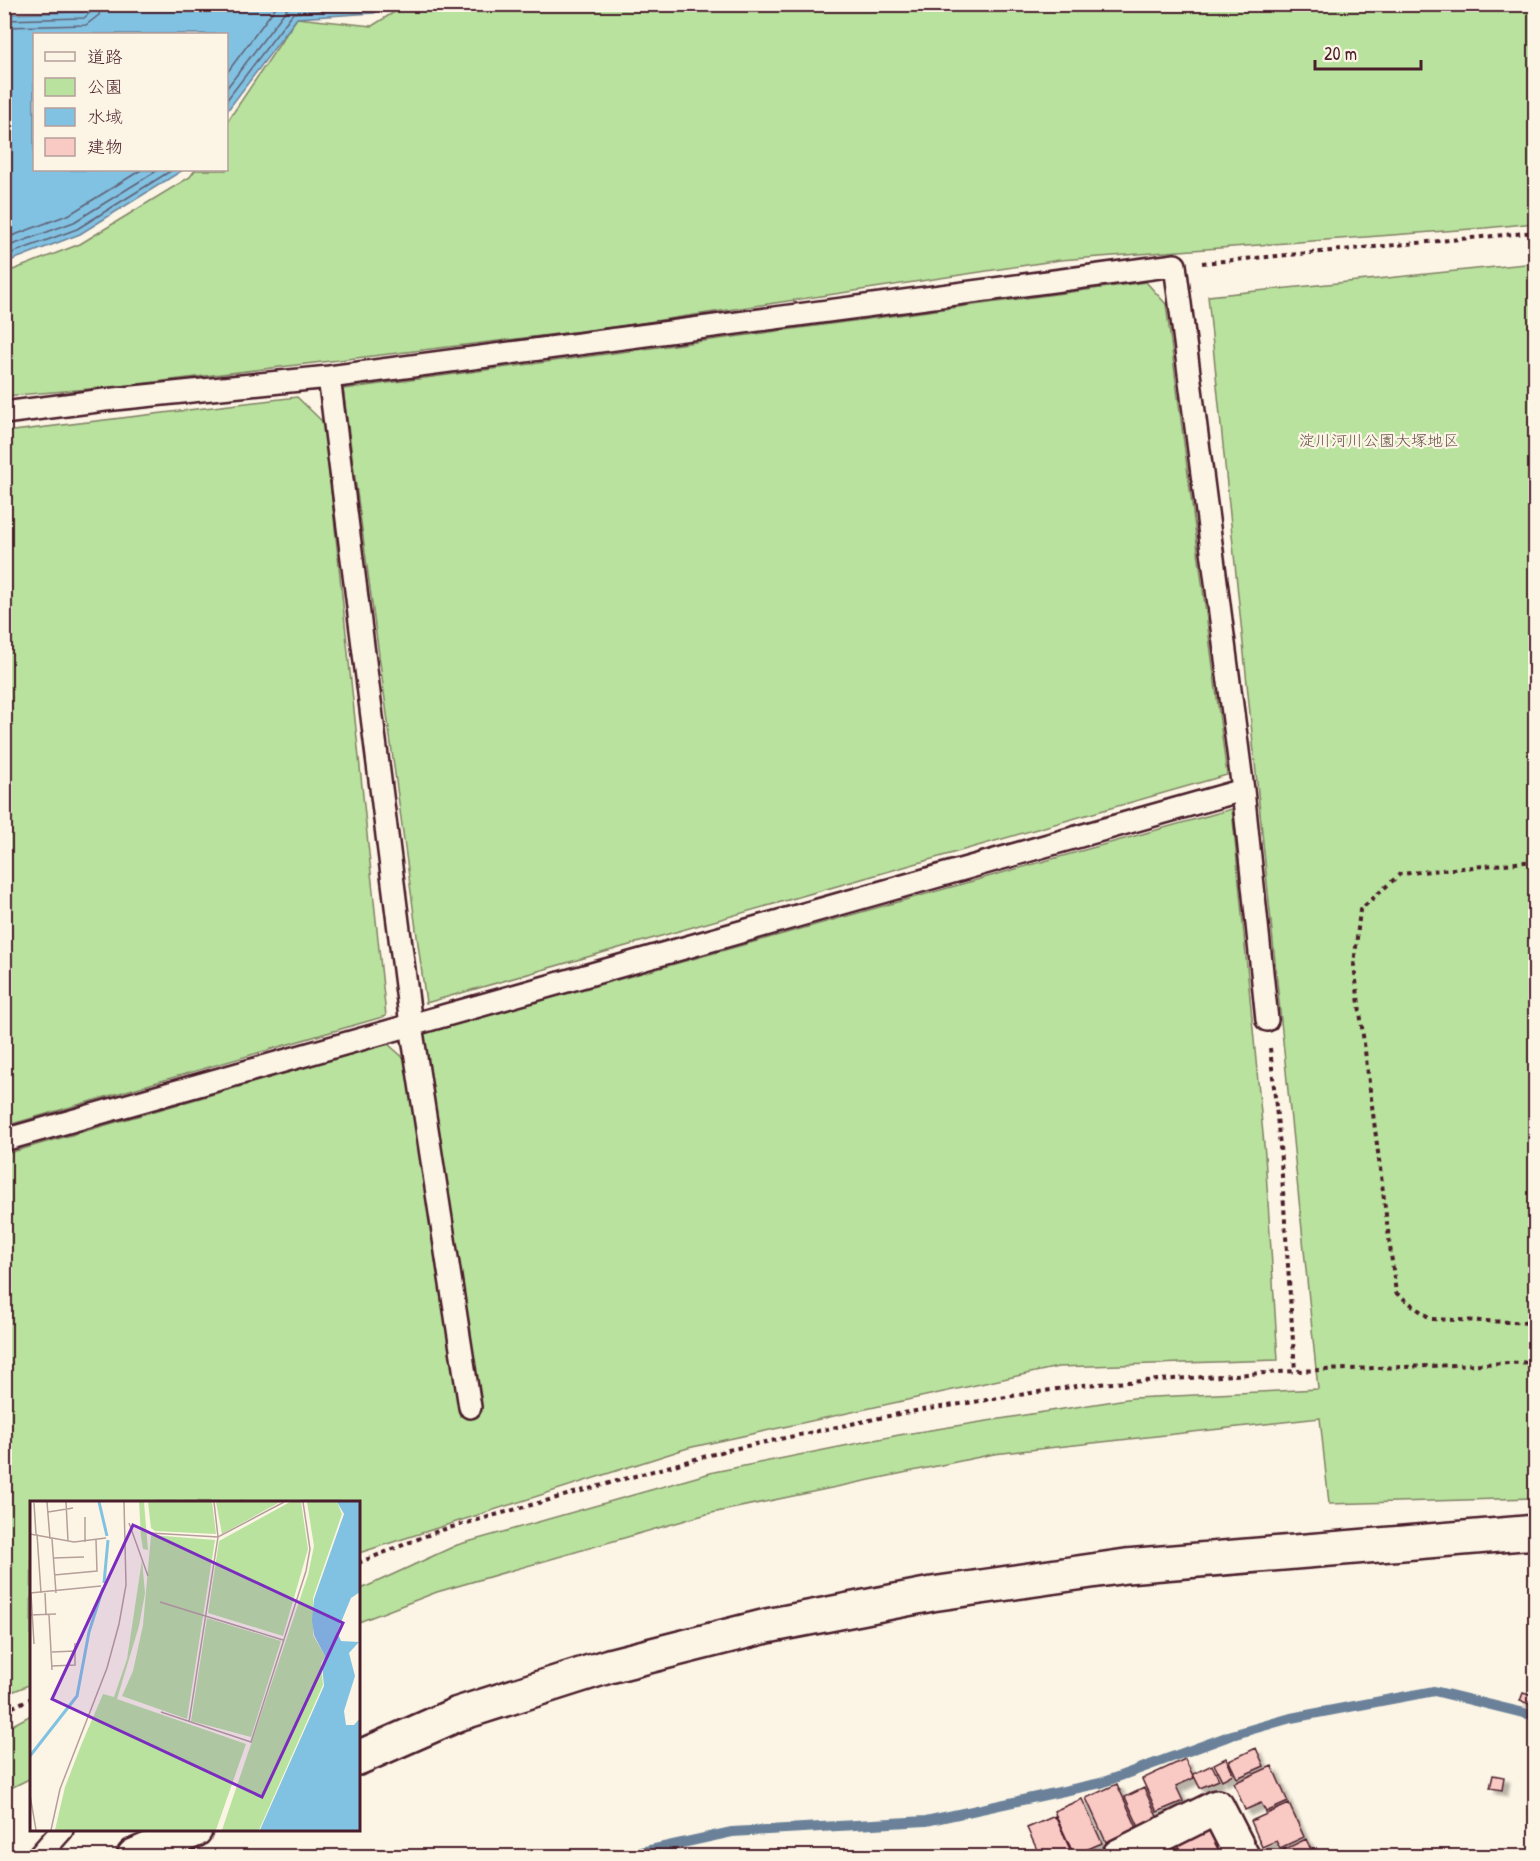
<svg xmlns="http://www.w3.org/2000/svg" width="1540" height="1861" font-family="'Patrick Hand','Klee One',sans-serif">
<defs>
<filter id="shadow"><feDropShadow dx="5.5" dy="5.5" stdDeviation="1.5" flood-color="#0004"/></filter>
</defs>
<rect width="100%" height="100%" fill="#fcf5e5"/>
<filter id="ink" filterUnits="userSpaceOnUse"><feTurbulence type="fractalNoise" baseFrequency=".0167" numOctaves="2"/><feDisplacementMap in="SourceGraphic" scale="12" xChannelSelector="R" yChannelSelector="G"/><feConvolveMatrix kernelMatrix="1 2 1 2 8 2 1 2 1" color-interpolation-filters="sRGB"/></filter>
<g filter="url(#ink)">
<path fill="#b8e29e" stroke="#818064" stroke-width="1.5" d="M407,4L1535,5V223L1485,228L1060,260L608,328L113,387L5,396V273L80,244L190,177L195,170H226L227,122L297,18L372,26Z
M1535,263V1498L1329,1504L1320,1418L994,1454L707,1514L437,1592L359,1622V1590L457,1545L714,1472L899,1435L1133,1398L1318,1389L1208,296Z
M1146,282L1166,304L1227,775L426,1003L343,389Z
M297,397L324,423L386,1016L5,1126V432Z
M1232,809L1265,1155L1278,1360L1058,1367L688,1448L359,1553L358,1502H32L31,1684L12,1692L5,1672V1154L388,1044L406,1060L460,1416L481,1411L423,1034Z
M31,1715V1778L5,1791V1729Z"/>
<path fill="#81c2e2" stroke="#6b8199" stroke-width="1.5" d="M90,4H387V5L374,13L297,18L227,111L226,34H34V170H183L80,234L5,263V14L83,12Z"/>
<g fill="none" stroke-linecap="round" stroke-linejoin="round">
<path stroke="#606074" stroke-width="1.5" d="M4,20L84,18L93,10L94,4
M4,27L86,25L99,15L101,4
M226,74L278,4
M226,89L286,10L294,4
M226,101L293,13L371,7L376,4
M4,239L70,214L141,170
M4,248L74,222L158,170
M4,256L77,229L172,170"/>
<path stroke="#6b8199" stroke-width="10" d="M623,1856L732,1832L926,1821L1101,1783L1232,1735L1291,1718L1434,1691L1536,1716"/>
</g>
<path fill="#f9c9c4" stroke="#4a1f2b" stroke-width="1.5" filter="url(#shadow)" d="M1523,1693L1536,1697L1534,1705L1520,1701Z
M1256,1748L1264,1766L1237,1778L1229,1761Z
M1226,1758L1233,1774L1222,1780L1214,1764Z
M1185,1759L1194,1778L1176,1786L1183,1801L1157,1812L1142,1779Z
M1212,1765L1219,1780L1200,1788L1193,1774Z
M1272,1766L1288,1802L1266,1812L1261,1803L1245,1810L1234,1783Z
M1493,1775L1504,1777L1502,1790L1490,1788Z
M1117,1784L1137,1828L1106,1842L1086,1798Z
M1144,1788L1158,1819L1139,1827L1125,1797Z
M1082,1799L1102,1843L1074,1855L1054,1811Z
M1289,1804L1304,1837L1280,1848L1276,1841L1262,1847L1251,1821Z
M1055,1816L1073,1856H1040L1027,1828Z
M1215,1824L1230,1856H1183L1174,1836Z
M1306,1839L1314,1856H1279L1277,1853Z
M1174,1844L1179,1856H1147Z"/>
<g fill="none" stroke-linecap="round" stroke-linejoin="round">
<g stroke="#4a1f2b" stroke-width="26">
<path id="service" d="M329,377L411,1025L470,1407
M4,413L105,400L329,377L1175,265L1243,790L1267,1020
M4,1140L1243,790
M39,1856L62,1830"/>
</g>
<g stroke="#4a1f2b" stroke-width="38">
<path id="minor" d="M1119,1856L1217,1807L1242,1856"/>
</g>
<g stroke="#4a1f2b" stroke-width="38">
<path id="tertiary" d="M358,1758L458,1714L609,1666L767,1626L932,1594L1126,1566L1536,1532
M134,1856L195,1830"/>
</g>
<path stroke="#4a1f2b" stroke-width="4" stroke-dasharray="4.5 4.5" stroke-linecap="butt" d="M1202,263L1536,232
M1536,861L1400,874L1360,910L1354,965L1396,1293L1431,1319L1536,1323
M1270,1048L1280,1146L1295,1371
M358,1563L438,1531L728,1450L903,1413L1083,1385L1295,1371L1536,1362
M4,1711L32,1698"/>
<use href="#service" stroke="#fcf5e5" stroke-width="21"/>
<use href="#minor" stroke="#fcf5e5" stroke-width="33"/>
<use href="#tertiary" stroke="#fcf5e5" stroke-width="33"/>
</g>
</g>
<g text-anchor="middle" stroke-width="4.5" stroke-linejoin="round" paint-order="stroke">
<g font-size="16" fill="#665048" stroke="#fcf5e5">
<text x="1379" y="446">淀川河川公園大塚地区</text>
</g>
</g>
<g transform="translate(30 1501)">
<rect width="330" height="330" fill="#fcf5e5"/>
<path d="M109,1H114L118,49L113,48L111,36ZM118,1H182L186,33L125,30L121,27ZM186,1H250L192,33ZM260,1H271L278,48L253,135L178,112L189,40ZM277,1H307L312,13L283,97V134L295,155L291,163L293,184L229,329H192L278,74L284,45ZM121,34L185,39L157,218L92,195L103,170L113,124ZM112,59L115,92L109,125L87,198L216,243L186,329H25L35,286L52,242L73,193L84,196L97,158ZM177,117L251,140L221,236L161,220Z" fill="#b8e29e"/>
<path d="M307,1H330V91L321,97L307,131L311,140L329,141L319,152L325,175L314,210L316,224H324L330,217V329H230L294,185L292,164L295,155L284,134L282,119L284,98L314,13Z" fill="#81c2e2"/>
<path fill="none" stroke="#81c2e2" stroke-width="3" d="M69,1L77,35M74,82L78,39M0,255L47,195L59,131L73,87"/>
<path fill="none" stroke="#b59f9b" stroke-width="1.5" d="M17,1L20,38M36,1L38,40M4,2L6,33M18,11L43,7M55,16V41M99,22L118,75M120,32L188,36L254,1M0,33L44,41L76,37M7,33L11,92M22,38L26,92M23,57L54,56M24,74L67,70L66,39M0,92L71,85M1,92L4,143M15,92L16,114M130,101L253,139M0,114L26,113M19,114L22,169M22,151L45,150M22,165L45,164V142M131,211L221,241L276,70L280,48L273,1M159,221L188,36L184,1M0,294L6,329M21,329L30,288L77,167L89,123L96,84L94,1"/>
<path fill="#7b2cbf" fill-opacity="0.15" stroke="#7b2cbf" stroke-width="3" d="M103,24L313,122L232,296L22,198Z"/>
<rect width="330" height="330" fill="none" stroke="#4a1f2b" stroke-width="3"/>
</g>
<rect width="1540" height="1861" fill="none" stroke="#fcf5e5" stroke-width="24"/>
<rect x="12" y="12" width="1516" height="1837" fill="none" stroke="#4a1f2b" stroke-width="2" filter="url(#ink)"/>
<rect x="33" y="33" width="195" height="138" fill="#fcf5e5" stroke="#b59f9b" stroke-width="1.5"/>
<rect x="45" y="52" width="30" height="9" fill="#fcf5e5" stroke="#b59f9b" stroke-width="1.5"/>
<text x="87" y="63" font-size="18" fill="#4a1f2b">道路</text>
<rect x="45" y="78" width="30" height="18" fill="#b8e29e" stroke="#b59f9b" stroke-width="1.5"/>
<text x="87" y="93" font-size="18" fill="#4a1f2b">公園</text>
<rect x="45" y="108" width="30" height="18" fill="#81c2e2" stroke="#b59f9b" stroke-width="1.5"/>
<text x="87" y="123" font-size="18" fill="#4a1f2b">水域</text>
<rect x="45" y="138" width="30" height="18" fill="#f9c9c4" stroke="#b59f9b" stroke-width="1.5"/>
<text x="87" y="153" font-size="18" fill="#4a1f2b">建物</text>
<path d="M1315 60v9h106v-9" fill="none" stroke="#4a1f2b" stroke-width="3"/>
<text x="1324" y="60" font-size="18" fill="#4a1f2b" stroke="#fcf5e5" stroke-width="4.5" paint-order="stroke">20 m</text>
</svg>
